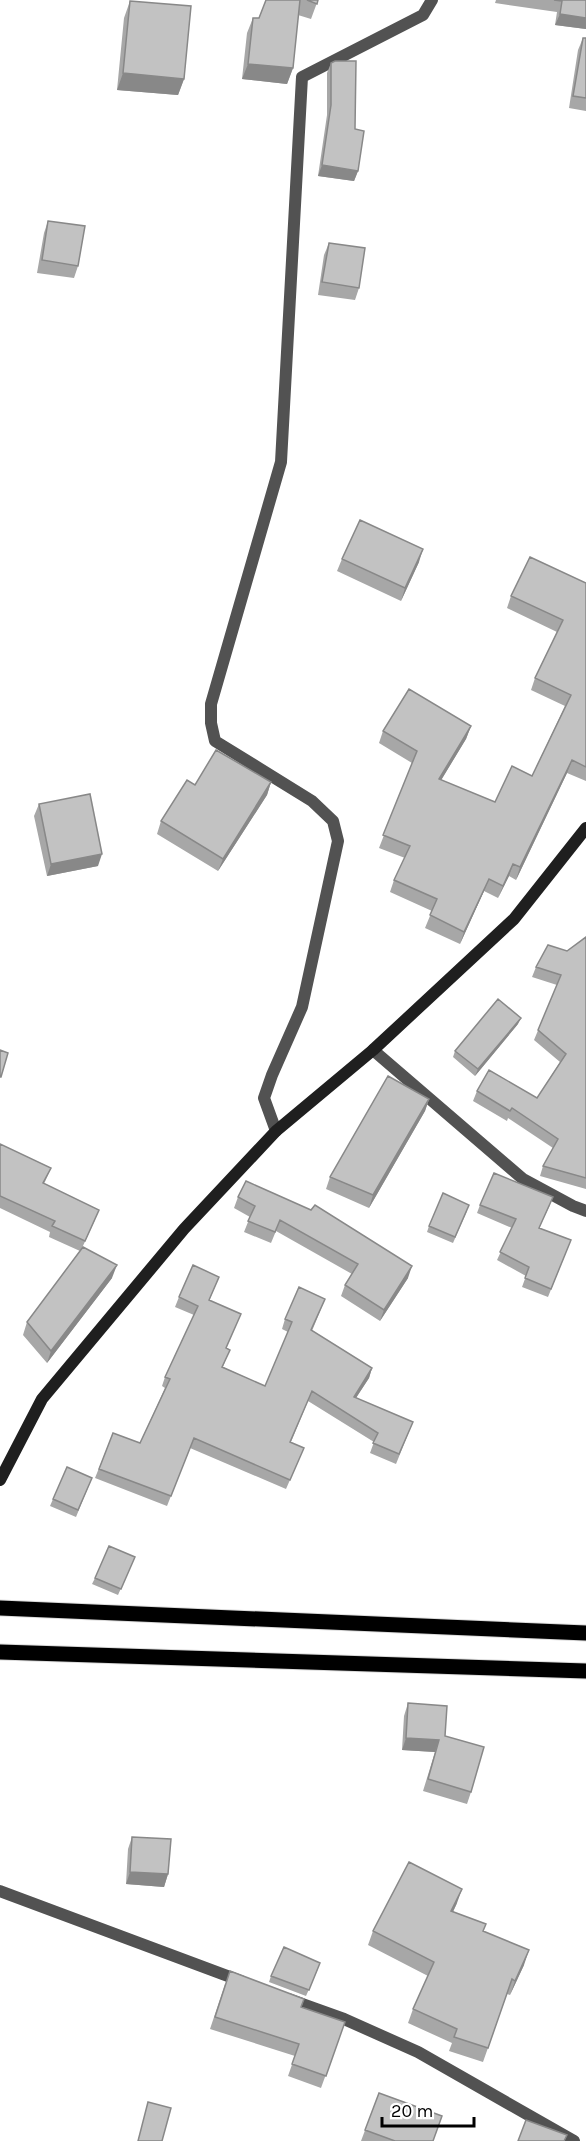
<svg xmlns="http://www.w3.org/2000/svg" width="586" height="2141" font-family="Karla,sans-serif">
<rect width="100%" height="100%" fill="#fff"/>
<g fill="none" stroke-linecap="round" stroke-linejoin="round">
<g stroke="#dbdbdb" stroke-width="17">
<path id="primary" d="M0,1608L586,1633
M0,1652L586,1671"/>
</g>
<path stroke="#525252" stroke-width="12" d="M373,1050L523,1179L573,1206L586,1211
M276,1131L264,1098L272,1075L302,1007L338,841L333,821L312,801L215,741L211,723V704L281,462L302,77L423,15L432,0
M0,1891L241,1981
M288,1999L344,2019L418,2052L574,2141"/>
<path stroke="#1f1f1f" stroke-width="12" d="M0,1480L42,1399L184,1229L276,1131L373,1050L514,919L586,828"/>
<use href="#primary" stroke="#000" stroke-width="15"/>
</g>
<path fill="#a7a7a7" d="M266,0H318L311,19L298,15L293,68L287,84L242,79L247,33L253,18H259Z
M496,0H586V29L555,25L557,12L495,3Z
M130,1L184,79L178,95L117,90L124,18Z
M583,38H586V111L569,108L578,50Z
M331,63L355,129L358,171L354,181L318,176L327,115V73Z
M48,221L78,266L74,278L37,273L44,233Z
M329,243L359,288L355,300L318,295L324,255Z
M342,559L419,562L401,601L337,571Z
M586,583V781L567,773L516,880L509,876L498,898L484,891L460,944L425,928L432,911L390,892L394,880L405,858L379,848L412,763L379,743L383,731L471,726L466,739L441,780L495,802L532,776L565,706L531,690L535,678L557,632L507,608L511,596Z
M271,782L267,795L218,871L157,834L161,821Z
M39,804L98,866L47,876L34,816Z
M586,937V1189L540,1176L543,1166L553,1148L508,1118L507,1121L473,1101L477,1091L537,1098L560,1062L534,1040L557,985L532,977L536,967L567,951Z
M518,1024L475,1076L453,1057L455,1051Z
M429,1099L425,1111L369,1208L326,1189L330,1177Z
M0,1144L51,1168L44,1184L95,1220L82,1248L112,1278L47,1363L23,1335L27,1322L80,1251L49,1237L50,1232L0,1208Z
M238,1197L408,1278L380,1321L341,1296L345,1285L352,1274L276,1231L271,1243L244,1232L250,1217L234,1208Z
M480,1205H550L539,1228L571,1240L548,1297L522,1287L526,1276L497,1260L512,1228L477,1213Z
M467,1211L453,1243L427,1232L429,1226Z
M219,1277L209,1301L237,1323L226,1348V1359L223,1367L265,1386L288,1332L282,1329L285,1319L325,1299L312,1331L372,1368L369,1378L356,1398L413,1422L396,1464L370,1453L374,1442L308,1401L291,1442L300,1457L286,1489L190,1448L167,1506L95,1478L113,1433L140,1443L165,1388L162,1386L165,1377L194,1315L175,1307L179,1297Z
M92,1478L76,1517L50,1506L53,1499Z
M135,1557L118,1595L92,1584L95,1578Z
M408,1703L445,1736L471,1792L467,1804L423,1791L435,1752L402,1750L404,1716Z
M132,1837L168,1874L164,1887L126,1884L128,1849Z
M457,1903L453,1912L483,1931L524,1965L510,1995L507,1994L483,2062L449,2051L452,2043L408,2023L413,2009L428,1976L368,1945L373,1931Z
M318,1969L306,1996L269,1982L271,1976Z
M225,1984L304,1999L301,2008L345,2022L321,2088L288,2076L295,2056L210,2029Z
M379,2093L433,2141H361Z"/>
<path fill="#888" d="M560,14L586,18V29L555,25Z
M248,64L293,68L287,84L242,79Z
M123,73L184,79L178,95L117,90Z
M322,165L358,171L354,181L318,176Z
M423,549L419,562L401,601L405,588Z
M471,726L466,739L434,792L439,779Z
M572,760L567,773L516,880L520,867Z
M271,782L267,795L218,871L223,859Z
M102,854L98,866L47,876L51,864Z
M513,864L509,876L498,898L503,886Z
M489,879L484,891L460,944L464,932Z
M521,1018L518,1024L475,1076L478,1069Z
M429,1099L425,1111L369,1208L373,1195Z
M117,1265L112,1278L47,1363L51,1351Z
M412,1266L408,1278L380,1321L384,1310Z
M372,1368L369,1378L350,1407L354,1397Z
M406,1738L439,1740L435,1752L402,1750Z
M130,1872L168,1874L164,1887L126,1884Z
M462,1889L457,1903L446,1926L451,1911Z
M529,1950L524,1965L510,1995L515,1981Z"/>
<path fill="#c2c2c2" stroke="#888" stroke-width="1.5" d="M266,0H300L293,68L248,64L253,18H259Z
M307,0H318L317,4Z
M554,0H586V18L560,14L562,1Z
M130,1L191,6L184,79L123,73Z
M583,38H586V98L573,96Z
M335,61H356L355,129L364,131L358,171L322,165L331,105V63Z
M48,221L85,226L78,266L42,260Z
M329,243L365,248L359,288L322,282Z
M360,520L423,549L405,588L342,559Z
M530,557L586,583V767L572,760L520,867L513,864L503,886L489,879L464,932L430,915L437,899L394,880L410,846L383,835L417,751L383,731L409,689L471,726L439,779L495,802L512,766L532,776L571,695L535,678L563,620L511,596Z
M216,750L271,782L223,859L161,821L187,780L195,785Z
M90,794L102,854L51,864L39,804Z
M586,937V1178L543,1166L558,1139L512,1108L510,1111L477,1091L489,1070L537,1098L566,1054L538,1030L561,975L536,967L548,945L567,951Z
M498,999L521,1018L478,1069L455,1051Z
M0,1050L8,1053L1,1077H0Z
M388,1076L429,1099L373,1195L330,1177Z
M0,1144L51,1168L43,1183L99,1210L85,1241L52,1226L55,1221L0,1196Z
M494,1173L553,1197L539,1228L571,1240L551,1289L525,1278L529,1267L500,1252L516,1219L480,1205Z
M246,1181L311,1210L315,1205L412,1266L384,1310L345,1285L358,1264L280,1220L275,1232L248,1221L255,1206L238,1197Z
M443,1193L469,1205L455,1237L429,1226Z
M83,1247L117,1265L51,1351L27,1322Z
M193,1265L219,1277L209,1300L241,1314L226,1348L230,1350L222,1367L265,1386L292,1322L285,1319L299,1287L325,1299L311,1330L372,1368L354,1397L413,1422L399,1454L373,1443L378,1433L312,1391L290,1442L304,1448L290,1480L194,1438L171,1496L99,1469L113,1433L140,1443L170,1379L165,1377L198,1306L179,1297Z
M67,1467L92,1478L78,1510L53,1499Z
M109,1546L135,1557L121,1589L95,1578Z
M408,1703L447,1706L445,1736L484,1747L471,1792L428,1779L439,1740L406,1738Z
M132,1837L171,1839L168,1874L130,1872Z
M409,1862L462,1889L451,1911L486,1924L483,1931L529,1950L515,1981L512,1979L488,2048L454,2037L457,2029L413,2009L434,1962L373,1931Z
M284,1947L320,1963L309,1990L271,1976Z
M230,1971L304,1999L301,2007L345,2022L326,2076L292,2064L299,2044L215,2017Z
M379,2093L442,2116L433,2141H395L365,2130Z
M148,2102L171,2108L162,2141H138Z
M526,2120L567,2135L564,2141H518Z"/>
<path d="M382 2117v9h92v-9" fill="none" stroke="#000000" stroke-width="3"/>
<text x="391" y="2117" font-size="18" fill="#000000" stroke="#ffffff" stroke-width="4.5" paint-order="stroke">20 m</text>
</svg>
